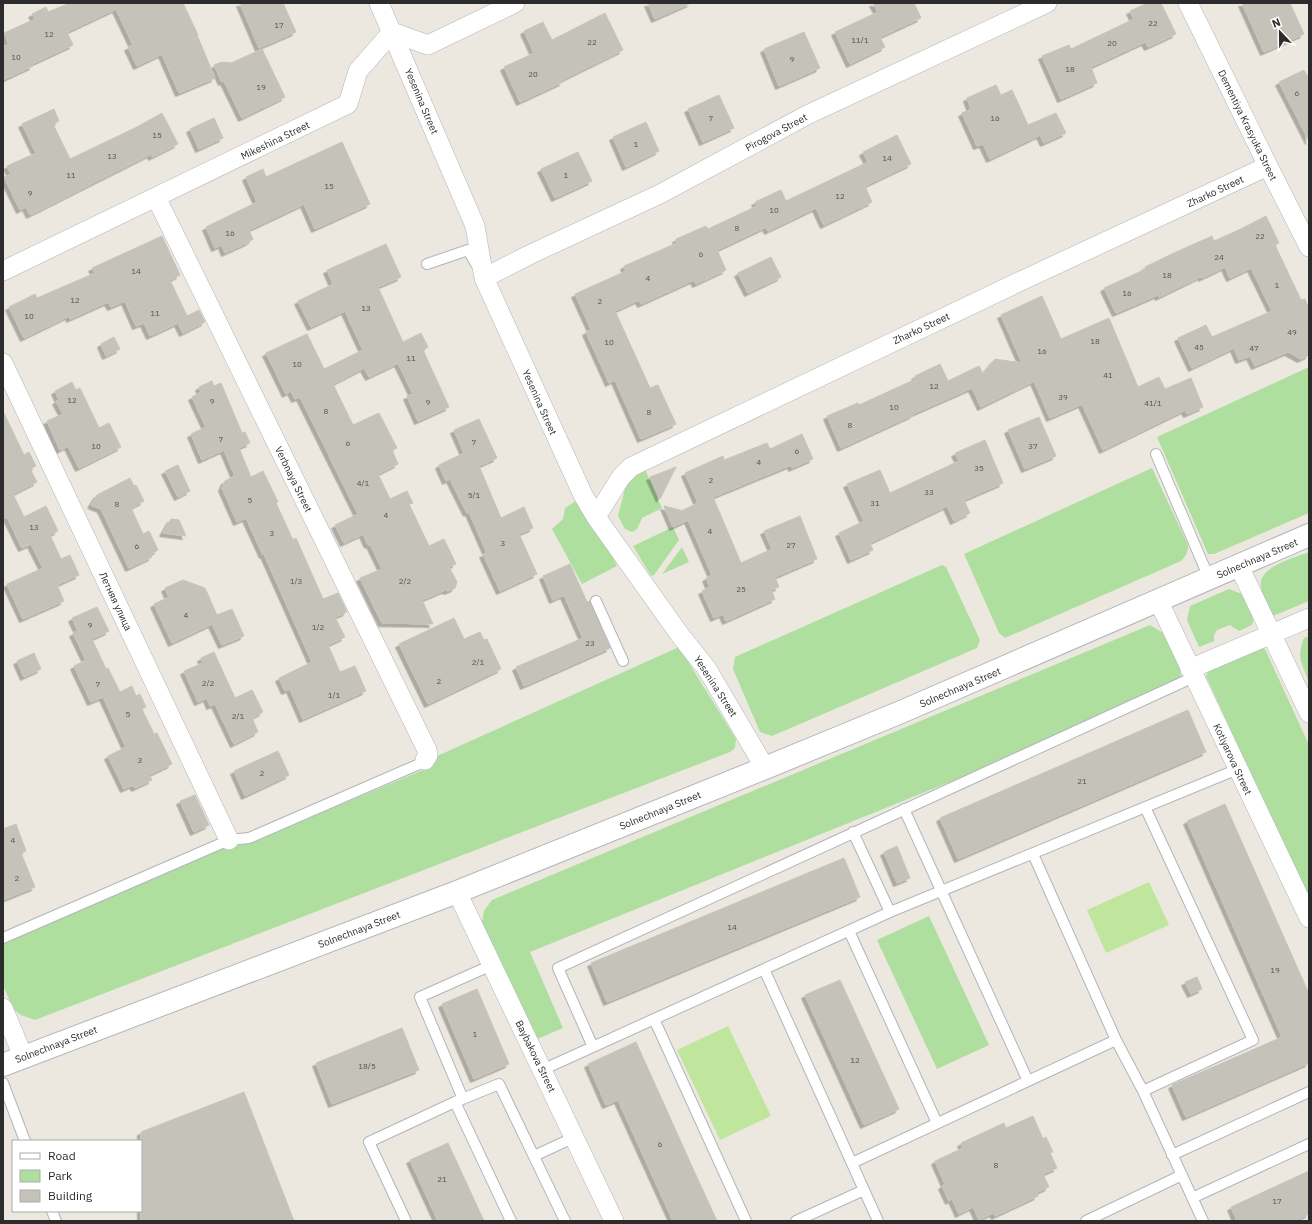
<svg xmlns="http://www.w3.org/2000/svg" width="1312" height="1224" font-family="'IBM Plex Sans',sans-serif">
<defs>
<filter id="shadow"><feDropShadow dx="-3.5" dy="3.5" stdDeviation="0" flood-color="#0004"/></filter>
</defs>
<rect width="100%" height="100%" fill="#ece8df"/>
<path fill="#aedf9f" d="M1309,367V513L1214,554H1208L1157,437Z
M644,467L662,508L642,518L637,529L632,532L625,529L618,516L626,485Z
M1152,468L1188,545C1188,553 1186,556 1181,561L1005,638L999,633L964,554Z
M576,501L588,506L617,566L582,584L552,529L563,519L565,508Z
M673,527L679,540L654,575L651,576L633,546Z
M682,547L689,562L662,574Z
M1309,552V601L1273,616C1269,607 1262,597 1261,587C1257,567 1294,558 1309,552Z
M942,565L946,567L980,640L977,648L772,736L760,732L733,669L735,657Z
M1229,589L1242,594L1254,619L1252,625L1239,631L1230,625L1217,630L1214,635V641L1199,647L1187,620L1190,606Z
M1150,625L1165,634L1180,667L1181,678L1172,692L530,952L563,1028L535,1040L481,927L484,911L492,900Z
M1309,636V682C1302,664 1296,657 1304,638Z
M679,647L736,739L735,748L730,752L35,1020L21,1015L13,1009L3,985V943L236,843H249L423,770L435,757Z
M1260,647L1265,649L1309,745V901L1206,676L1210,668Z
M929,916L989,1045L937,1069L877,940Z"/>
<path fill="#bfe69c" d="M1149,882L1169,925L1106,953L1087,910Z
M728,1026L771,1116L720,1140L677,1050Z"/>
<path fill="#c5c2ba" stroke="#c8c4b8" filter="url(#shadow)" d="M70,3H183L198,35H197L215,78L179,93L162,54L137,66L128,47L133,45L116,9L67,32L73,45L32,64L33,66L3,80V47L9,44L4,33L35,19L32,14L46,7L48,12Z
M240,3H283L296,32L259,48Z
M648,3H691L655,19Z
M873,3H914L921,18L880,37L885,47L850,64L835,32L878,12Z
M1148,3H1161L1176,34L1148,47L1145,42L1091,67L1097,83L1061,99L1042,56L1069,45L1071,49L1134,19L1130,11Z
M1242,3H1290L1304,34L1264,52Z
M605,13L623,50L562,80L563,82L520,102L504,67L534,53L524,31L543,22L552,40Z
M804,32L820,68L779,86L764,49Z
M262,49L285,97L242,118L224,81L222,82L214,65L222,62L231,63Z
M1304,70L1309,79V141L1279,82Z
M996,85L1001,95L1012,90L1028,125L1056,113L1066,133L1044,143L1040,135L990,159L983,144L977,146L962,113L971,109L967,98Z
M719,95L734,128L703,142L688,109Z
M54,109L59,121L53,124L70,159L137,127L162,113L178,144L152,157L151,154L30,215L26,207L20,210L4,177L11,174L7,166L36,153L22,124Z
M214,118L223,138L199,149L190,129Z
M646,122L659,151L626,167L613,137Z
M897,135L911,164L865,186L872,202L824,225L816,208L768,231L766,227L717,250L726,270L696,284L694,280L641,304L639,300L615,311L650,388L658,385L676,424L641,439L615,380L609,383L586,332L591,329L575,294L626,271L624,266L677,243L676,239L706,226L708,229L757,206L755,202L781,190L786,201L868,162L863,152Z
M342,142L370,204L315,229L304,204L249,230L253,239L249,242L225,253L222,245L215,248L206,227L257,202L246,177L263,169L266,177Z
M578,152L592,181L555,198L541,169Z
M1266,216L1279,243L1275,245L1301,300L1305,299L1309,309V355L1301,359L1288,352L1255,366L1250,356L1239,360L1234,348L1192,368L1178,338L1206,325L1212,337L1272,311L1251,268L1230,278L1225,267L1202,278V276L1159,297L1158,295L1116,313L1104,288L1146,269L1145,267L1174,253L1212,236L1214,241L1241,229Z
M162,236L180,275L170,280L187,316L199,310L205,322L183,333L178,323L150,336L144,323L136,326L125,301L111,307L108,302L70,319L69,316L24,338L9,307L35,294L37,298L95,273L92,268Z
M386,244L401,277L378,287L403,342L421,333L428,347L423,350L449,407L418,421L407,396L413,394L398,363L369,377L364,368L333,384L353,425L379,413L397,448L392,450L398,464L378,474L390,499L407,491L413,503L409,504L429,546L444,539L456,564L449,567L457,582L455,588L448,591L445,590L422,600L433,624L382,623L360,578L382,569L370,544L368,545L363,534L344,543L335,525L358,514L300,397L295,399L291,391L286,394L266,353L307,334L324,369L363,350L345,311L311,327L298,301L333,284L327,270Z
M771,257L781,277L748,293L738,273Z
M1042,296L1061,339L1109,318L1138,387L1159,377L1165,389L1191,378L1203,407L1187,414L1185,410L1103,450L1082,404L1050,418L1034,381L981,407L972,388L913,414V415L841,448L827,416L858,403L859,405L916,379L915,376L940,364L948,381L979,366L983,374L995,359L1022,363L1001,315Z
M114,337L120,349L106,356L101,344Z
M212,381L214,386L221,383L242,433L245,432L250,443L239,448L251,477L263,471L278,502L276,503L293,540L296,538L323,599L338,593L347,612L335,617L345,637L328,645L340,672L355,666L366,691L303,719L290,689L285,691L279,678L312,662L264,554L263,555L246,518L237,522L222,488L225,481L235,476L224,450L202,460L191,434L206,427L192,397L201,392L199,387Z
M72,382L76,390L80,388L99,428L109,423L121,447L79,468L68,446L60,450L47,421L63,414L56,401L59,400L55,391Z
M3,411L24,455L29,452L36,466L30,469L37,482L13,494L24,517L46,506L58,531L50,535L61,559L70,555L79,575L57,585L64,601L23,619L7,584L43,568L31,544L22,548L7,517L3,519Z
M1039,417L1056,456L1025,469L1008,430Z
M479,419L497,458L479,466L501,518L524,507L533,528L519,534L537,574L500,591L483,554L487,553L469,512L467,513L450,479L446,481L439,465L464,453L454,430Z
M802,434L813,459L792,468L791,465L713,497L741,563L772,549L764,531L800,516L817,559L775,577L779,587L771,590L775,599L726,621L723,614L714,618L702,591L710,587L706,578L712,575L688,520L673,527L664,506L684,511L683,510L698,503L685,473L723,456L724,460L767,443L770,449Z
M985,440L1003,483L964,500L970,513L954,521L947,506L870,543L873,550L851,560L839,533L864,521L847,484L880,470L890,493L959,461L955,453Z
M178,465L190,491L178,497L165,471Z
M676,467L660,499L650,477Z
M130,478L134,486L136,485L144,501L131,508L143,534L149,531L158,550L151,554L152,557L129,568L101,509L91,505L97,495Z
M171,519L179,520L186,536L163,533Z
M570,564L587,602L590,601L610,648L524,686L516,667L583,638L564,595L553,600L543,576Z
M183,580L205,588L217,615L232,609L244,636L222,645L212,624L172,643L154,604L169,597L165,588Z
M97,607L109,631L92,639L106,669L108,668L120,692L132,686L136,696L140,694L146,707L142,709L154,734L157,733L172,764L149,775L152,780L135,788L133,785L124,789L108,756L126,747L103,697L91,702L74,666L86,660L73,633L78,631L72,618Z
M454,618L464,639L480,632L484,640L487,639L501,669L428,704L399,644Z
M214,652L235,698L252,690L263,712L252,718L258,732L234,744L215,704L210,706L207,698L198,702L184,671L203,663L201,658Z
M34,653L41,669L24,677L17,661Z
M1188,710L1206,752L958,859L940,818Z
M278,751L289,775L245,796L234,771Z
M195,795L209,825L194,832L180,801Z
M1225,804L1309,994V1063L1186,1117L1172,1085L1282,1037L1187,821Z
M16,824L26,851L21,853L35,887L3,900V829Z
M897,846L910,878L897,883L884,852Z
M844,858L860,897L607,1002L591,963Z
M1197,977L1202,989L1191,994L1185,982Z
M840,980L899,1109L864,1125L805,995Z
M477,989L509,1064L474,1079L442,1004Z
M402,1028L419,1070L332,1104L316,1063Z
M636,1042L695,1173L717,1221H673L618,1100L606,1105L588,1064Z
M244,1092L294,1221H141V1132Z
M1033,1116L1043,1139L1046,1137L1053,1152L1050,1153L1057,1168L1043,1174L1049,1187L1036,1193L1038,1196L995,1216L993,1213L979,1220L973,1207L959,1214L952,1199L949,1201L942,1186L945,1184L935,1161L963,1148L961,1143L976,1136L1004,1123L1006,1128Z
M448,1143L484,1221H438L410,1160Z
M1309,1171V1214L1293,1221H1237L1231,1207Z"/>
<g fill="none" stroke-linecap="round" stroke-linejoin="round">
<g stroke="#b2b4be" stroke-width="12">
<path id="service" d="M427,264L468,250L476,264
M1156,454L1209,578
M596,601L623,661
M904,809L1028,1081
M853,832L890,912
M1033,854L1116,1040L1143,1091L1203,1221
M849,931L937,1123
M3,938L229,840L249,838L417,765L425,760
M764,969L878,1221
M654,1019L746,1221
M593,1047L558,968L1194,677
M542,1070L890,912L1238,769
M3,1083L25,1141
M1143,1091L1253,1040L1145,807
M463,1099L420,997L492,965
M455,1102L511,1221
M1172,1155L1309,1092
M534,1156L575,1137
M852,1163L1116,1040
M1192,1198L1309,1144
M52,1211L56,1221
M406,1221L369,1142L455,1102L499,1084L565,1221
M796,1221L864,1190
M1086,1221L1182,1175"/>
</g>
<g stroke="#b2b4be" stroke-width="20">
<path id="minor" d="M379,3L475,226L484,278L583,495L596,517L680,635L707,669L765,768
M1188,3L1268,166L1309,247
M392,32L428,45L515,3
M156,197L427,750L428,755L425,760
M3,271L348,104L358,71L392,32
M484,278L531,254L660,194L807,115L1047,3
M3,363L229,840
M596,517L621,477L631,467L1023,280L1268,166
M1239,566L1309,713
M1158,600L1309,918
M1190,669L1309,618
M457,892L614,1221
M3,1008L23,1056"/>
</g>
<g stroke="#b2b4be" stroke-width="24">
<path id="secondary" d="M3,1065L457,892L765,768L901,712L1309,535"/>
</g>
<use href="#service" stroke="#fff" stroke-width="10"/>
<use href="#minor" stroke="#fff" stroke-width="19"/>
<use href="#secondary" stroke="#fff" stroke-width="22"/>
</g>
<g text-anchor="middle" stroke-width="3" stroke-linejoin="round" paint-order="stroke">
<g font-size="8" fill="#525250">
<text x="1153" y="26">22</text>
<text x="279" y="28">17</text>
<text x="49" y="37">12</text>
<text x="860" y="43">11/1</text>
<text x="592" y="45">22</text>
<text x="1112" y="46">20</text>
<text x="16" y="60">10</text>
<text x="792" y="62">9</text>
<text x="1070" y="72">18</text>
<text x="533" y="77">20</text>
<text x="261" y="90">19</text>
<text x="1297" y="96">6</text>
<text x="711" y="121">7</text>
<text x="995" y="121">16</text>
<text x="157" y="138">15</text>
<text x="636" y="147">1</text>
<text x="112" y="159">13</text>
<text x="887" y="161">14</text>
<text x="71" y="178">11</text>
<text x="566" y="178">1</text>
<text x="329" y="189">15</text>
<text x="30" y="196">9</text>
<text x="840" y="199">12</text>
<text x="774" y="213">10</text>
<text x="737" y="231">8</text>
<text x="230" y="236">16</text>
<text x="1260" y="239">22</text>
<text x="701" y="257">6</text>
<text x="1219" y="260">24</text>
<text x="136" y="274">14</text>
<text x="1167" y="278">18</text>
<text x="648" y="281">4</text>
<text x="1277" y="288">1</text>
<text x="1127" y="296">16</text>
<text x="75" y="303">12</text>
<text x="600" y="304">2</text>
<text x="366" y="311">13</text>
<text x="155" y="316">11</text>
<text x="29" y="319">10</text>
<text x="1292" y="335">49</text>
<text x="1095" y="344">18</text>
<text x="609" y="345">10</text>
<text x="1199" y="350">45</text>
<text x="1254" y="351">47</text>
<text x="1042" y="354">16</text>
<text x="411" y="361">11</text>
<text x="297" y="367">10</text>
<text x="1108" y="378">41</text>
<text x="934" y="389">12</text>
<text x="1063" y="400">39</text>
<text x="72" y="403">12</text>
<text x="212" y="404">9</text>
<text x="428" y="405">9</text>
<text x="1153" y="406">41/1</text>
<text x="894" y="410">10</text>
<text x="326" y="414">8</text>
<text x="649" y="415">8</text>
<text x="850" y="428">8</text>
<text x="221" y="442">7</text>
<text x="474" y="445">7</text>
<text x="348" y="446">6</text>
<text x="96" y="449">10</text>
<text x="1033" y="449">37</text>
<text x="797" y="454">6</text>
<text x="759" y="465">4</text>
<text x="979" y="471">35</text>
<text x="711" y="483">2</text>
<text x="363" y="486">4/1</text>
<text x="929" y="495">33</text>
<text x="474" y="498">5/1</text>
<text x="250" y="503">5</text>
<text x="875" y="506">31</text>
<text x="117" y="507">8</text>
<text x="386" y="518">4</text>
<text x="34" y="530">13</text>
<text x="710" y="534">4</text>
<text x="272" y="536">3</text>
<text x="503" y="546">3</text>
<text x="791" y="548">27</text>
<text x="137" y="549">6</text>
<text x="296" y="584">1/3</text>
<text x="405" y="584">2/2</text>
<text x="741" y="592">25</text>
<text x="186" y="618">4</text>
<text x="90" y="628">9</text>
<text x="318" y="630">1/2</text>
<text x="590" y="646">23</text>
<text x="478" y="665">2/1</text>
<text x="439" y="684">2</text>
<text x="208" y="686">2/2</text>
<text x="98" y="687">7</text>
<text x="334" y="698">1/1</text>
<text x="128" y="717">5</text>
<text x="238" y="719">2/1</text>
<text x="140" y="763">3</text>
<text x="262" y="776">2</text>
<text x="1082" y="784">21</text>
<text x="13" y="843">4</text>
<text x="17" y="881">2</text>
<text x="732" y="930">14</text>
<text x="1275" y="973">19</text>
<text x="475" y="1037">1</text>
<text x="855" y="1063">12</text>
<text x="367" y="1069">18/5</text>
<text x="660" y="1147">6</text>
<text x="996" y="1168">8</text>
<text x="442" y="1182">21</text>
<text x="1277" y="1204">17</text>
</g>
<g font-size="10" fill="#2c2c2c" stroke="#fff">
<text transform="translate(422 101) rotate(67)" y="4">Yesenina Street</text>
<text transform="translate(1248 125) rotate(64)" y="4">Dementiya Krasyuka Street</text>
<text transform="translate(776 132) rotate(-28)" y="4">Pirogova Street</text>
<text transform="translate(275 140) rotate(-26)" y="4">Mikeshina Street</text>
<text transform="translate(1215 191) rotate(-25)" y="4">Zharko Street</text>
<text transform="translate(921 328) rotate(-25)" y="4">Zharko Street</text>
<text transform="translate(540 402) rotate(66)" y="4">Yesenina Street</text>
<text transform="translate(294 479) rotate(64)" y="4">Verbnaya Street</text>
<text transform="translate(1257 558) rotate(-23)" y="4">Solnechnaya Street</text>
<text transform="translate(116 601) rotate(65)" y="4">Летняя улица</text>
<text transform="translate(716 686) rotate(57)" y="4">Yesenina Street</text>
<text transform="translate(960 687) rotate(-23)" y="4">Solnechnaya Street</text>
<text transform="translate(1233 759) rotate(65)" y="4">Kotlyarova Street</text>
<text transform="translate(660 810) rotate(-22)" y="4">Solnechnaya Street</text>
<text transform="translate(359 929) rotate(-21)" y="4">Solnechnaya Street</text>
<text transform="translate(56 1044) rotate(-21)" y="4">Solnechnaya Street</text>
<text transform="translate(536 1056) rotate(64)" y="4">Baybakova Street</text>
</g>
</g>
<rect width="1312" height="1224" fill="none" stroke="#2c2c2c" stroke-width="8"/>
<rect x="12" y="1140" width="130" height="72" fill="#ffffff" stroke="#ababab"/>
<rect x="20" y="1153" width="20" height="6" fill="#ffffff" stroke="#ababab"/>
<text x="48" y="1160" font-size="12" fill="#2c2c2c">Road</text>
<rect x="20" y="1170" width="20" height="12" fill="#aedf9f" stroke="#ababab"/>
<text x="48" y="1180" font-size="12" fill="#2c2c2c">Park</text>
<rect x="20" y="1190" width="20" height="12" fill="#c5c2ba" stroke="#ababab"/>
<text x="48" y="1200" font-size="12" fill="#2c2c2c">Building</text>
<g transform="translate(1280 32) rotate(338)" stroke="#ffffff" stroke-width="3" paint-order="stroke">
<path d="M0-3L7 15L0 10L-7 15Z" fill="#2c2c2c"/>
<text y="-6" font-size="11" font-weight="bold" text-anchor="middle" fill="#2c2c2c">N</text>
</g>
</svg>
